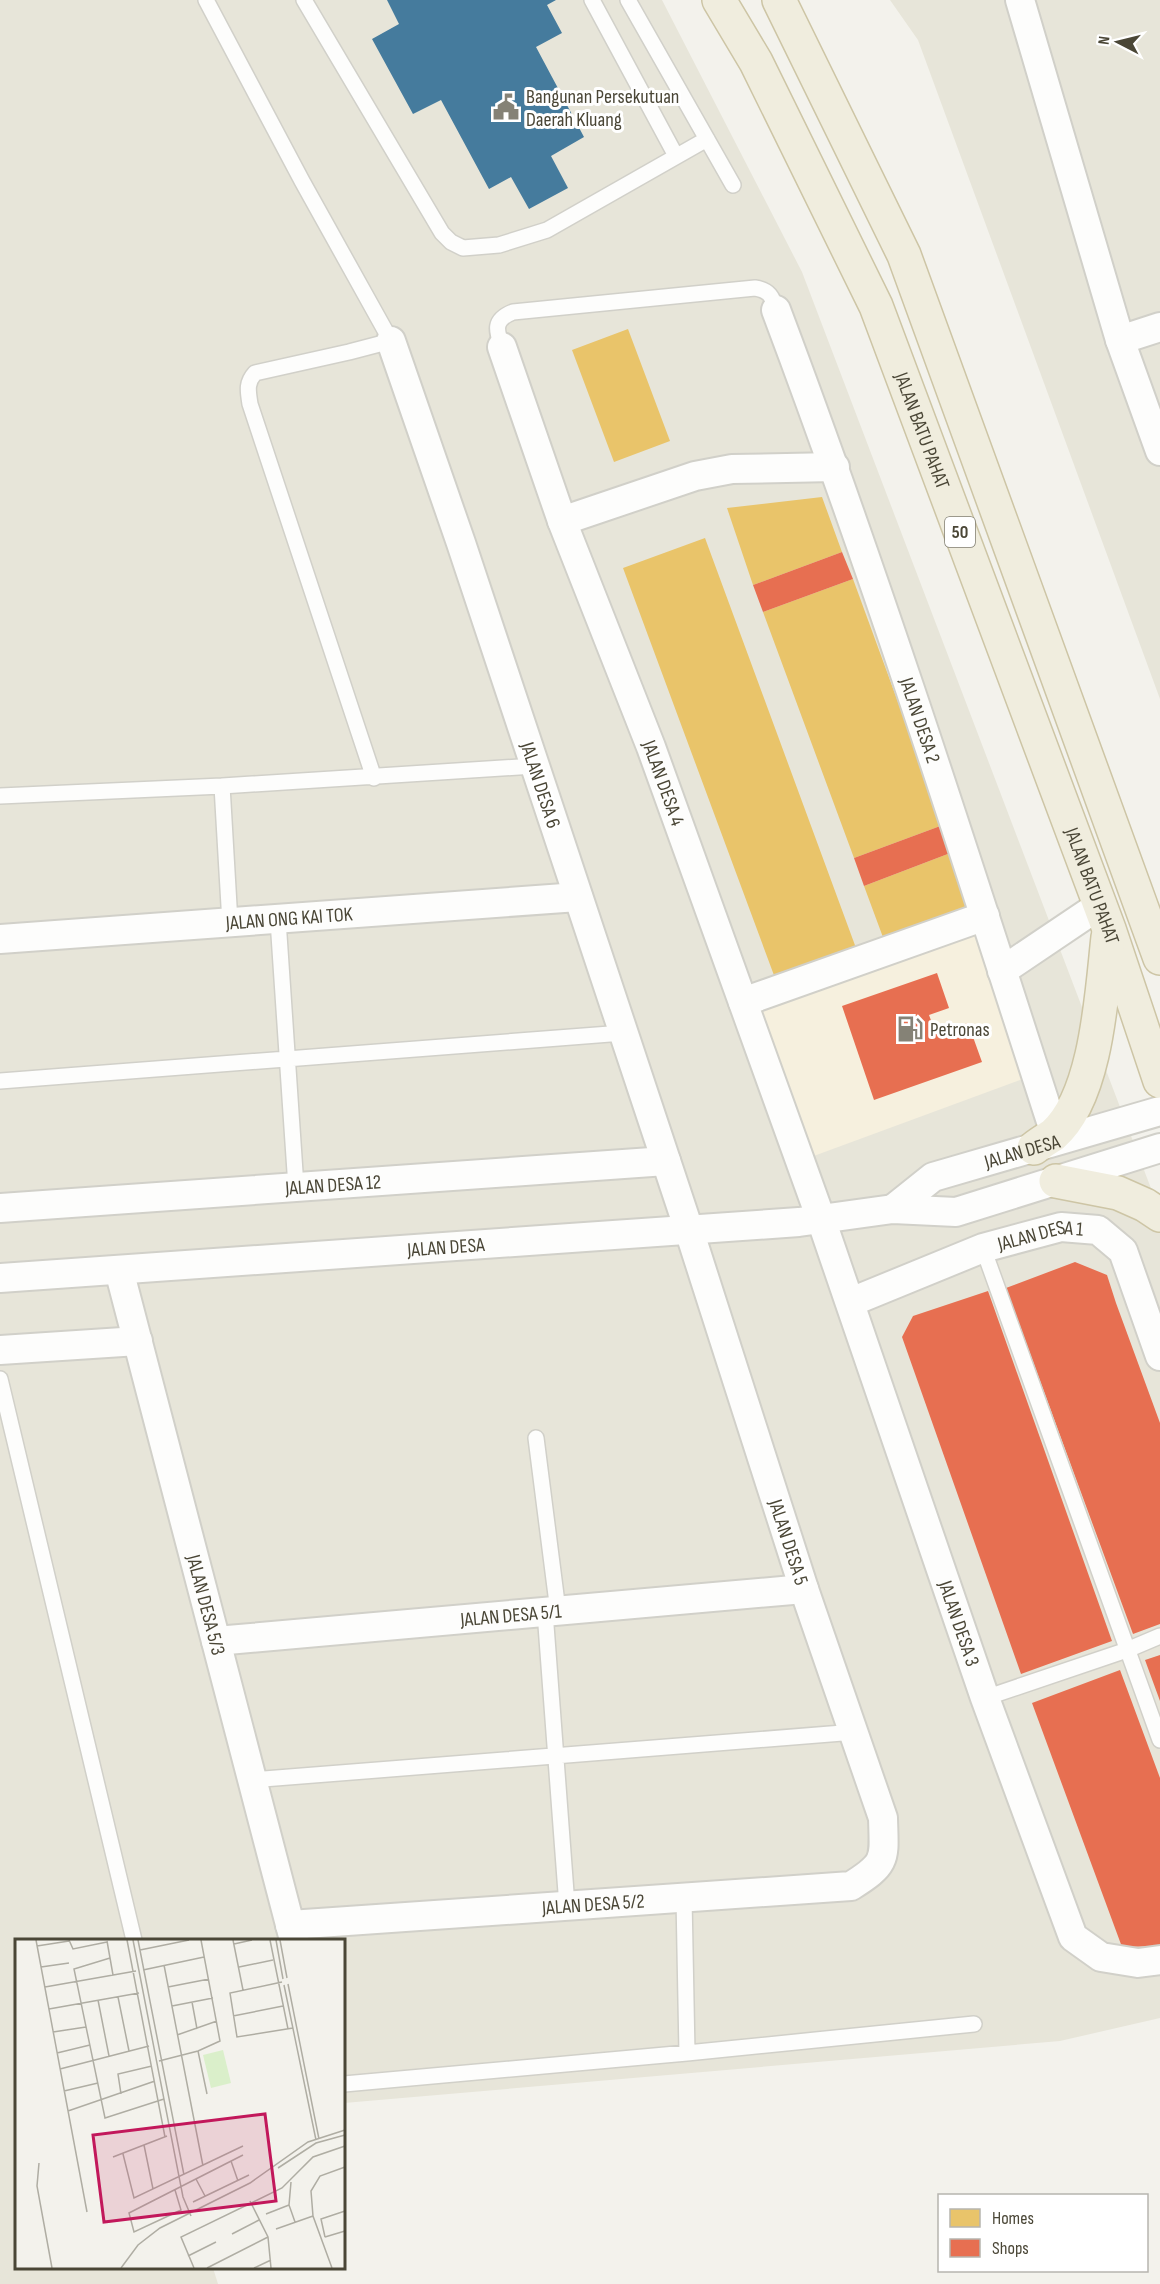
<svg xmlns="http://www.w3.org/2000/svg" width="1160" height="2284" font-family="'Sofia Sans Condensed',sans-serif">
<rect width="100%" height="100%" fill="#f3f2ec"/>
<path fill="#e7e5d9" d="M0,0H662L802,272L1160,1212V2018L1060,2041L344,2103V1940H16V2268H213L218,2284H0Z
M890,0H1160V699L918,40Z"/>
<path fill="#f6f0de" d="M979,930L1028,1077L811,1157L757,1010Z"/>
<path fill="#e9c46a" d="M628,329L670,441L614,462L572,350Z
M822,497L842,552L753,585L727,508Z
M705,538L856,948L775,978L623,568Z
M853,579L943,825L854,858L763,612Z
M953,852L973,907L884,940L864,886Z"/>
<path fill="#e76f51" d="M842,552L853,579L763,612L753,585Z
M943,825L953,852L864,886L854,858Z
M937,973L949,1008L929,1015L936,1034L968,1023L982,1062L874,1100L842,1006Z
M1075,1262L1107,1275L1116,1303L1160,1423V1624L1133,1634L1006,1288Z
M988,1291L1112,1641L1021,1674L902,1337L913,1316Z
M1160,1655V1701L1145,1660Z
M1120,1670L1160,1778V1946L1122,1947L1032,1703Z"/>
<path fill="#457b9d" d="M387,0H556L547,5L562,33L536,47L584,137L551,156L568,188L529,209L511,177L489,189L441,100L413,114L372,39L399,24Z"/>
<g fill="none" stroke-linecap="round" stroke-linejoin="round">
<g stroke="#d1d0c9" stroke-width="18">
<path id="service" d="M206,0L302,181L391,341L349,352L255,373C246,383 248,391 250,404L374,778
M304,0L442,233L451,242L463,248L499,245L547,230L707,139
M592,0L676,156
M628,0L733,185
M502,347C496,330 493,320 513,312L755,288C769,290 773,297 776,310
M222,786L230,923
M0,796L222,786L534,766
M278,920L296,1187
M0,1081L623,1033
M983,1248L1160,1740
M0,1379L134,1940
M536,1438L558,1611
M545,1612L567,1906
M985,1698L1127,1650L1160,1636
M252,1780L855,1732
M684,1898L687,2053
M344,2084L687,2053L974,2024"/>
</g>
<g stroke="#d1d0c9" stroke-width="32">
<g id="minor">
<path d="M1020,0L1120,340L1160,451"/>
<path id="s1" d="M776,310C878,581 966,858 1055,1134"/>
<path d="M1120,340L1160,327"/>
<path id="s2" d="M502,347L562,521L651,747L821,1219L985,1698L1073,1937L1101,1957L1138,1963L1160,1960"/>
<path d="M562,521L695,476L732,469L835,467"/>
<path id="s3" d="M0,939L578,897"/>
<path d="M1002,971L1100,905"/>
<path d="M743,1002L985,916"/>
<path id="s4" d="M0,1208L666,1161"/>
<path id="s5" d="M893,1209L933,1177L1160,1111"/>
<path id="s6" d="M119,1270L294,1940"/>
<path id="s7" d="M0,1278L799,1222L893,1209L956,1212L1160,1148"/>
<path id="s8" d="M851,1302L983,1248L1061,1227L1098,1230L1123,1251L1160,1356"/>
<path d="M0,1350L138,1341"/>
<path id="s9" d="M216,1641L804,1589"/>
<path id="s10" d="M290,1925L851,1886C888,1863 884,1859 883,1818L804,1589L689,1230L461,543L391,341"/>
</g>
</g>
<g stroke="#cdc5a5" stroke-width="36">
<g id="trunk">
<path id="s11" d="M719,0L756,62L876,306L1109,929L1160,1081"/>
<path d="M779,0L904,255L1160,958"/>
<path d="M1034,1148C1040,1143 1047,1139 1053,1135C1097,1097 1102,991 1108,937"/>
<path d="M1056,1181L1118,1193L1145,1205L1160,1215"/>
</g>
</g>
<use href="#service" stroke="#fdfdfc" stroke-width="15"/>
<use href="#minor" stroke="#fdfdfc" stroke-width="28"/>
<use href="#trunk" stroke="#f0edde" stroke-width="33"/>
</g>
<defs>
<g id="civic-bare" transform="scale(2.07)"><path d="M-.6-6.5H3V-4.5H.6V-3L4-1V1h2V6H-6V1h2V-1L-.6-3ZM-1.2 2.5V6h2.4V2.5Z" fill="#858276" stroke="#fff" stroke-width="2.5" paint-order="stroke"/></g>
<g id="fuel-bare" transform="scale(2.07)"><path d="M-5.5-6h7V0h2V4h1.3V-2.5L3-4.5l.8-.8L6-3V5H2.5V1h-1V6h-7ZM-4.2-4.7v3.2H.2V-4.7Z" fill="#858276" stroke="#fff" stroke-width="2.5" paint-order="stroke"/></g>
</defs>
<g fill-rule="evenodd">
<use href="#civic-bare" x="506" y="107"/>
<use href="#fuel-bare" x="910" y="1029"/>
</g>
<g text-anchor="middle" stroke-width="6" stroke-linejoin="round" paint-order="stroke">
<rect fill="#fff" stroke="#807e72" stroke-width="1.5" x="945" y="517" width="30" height="30" rx="4.5"/>
<g font-size="18" font-weight="bold" fill="#4a4636">
<text x="960" y="538">50</text>
</g>
<g font-size="20" fill="#4a4636" stroke="#fff" text-anchor="start">
<text x="526" y="103">Bangunan Persekutuan<tspan x="526" dy="23">Daerah Kluang</tspan></text>
<text x="930" y="1036">Petronas</text>
</g>
<g font-size="20" fill="#4a4636" stroke="#fff">
<text dy="7" stroke="none"><textPath href="#s11" startOffset="477">JALAN BATU PAHAT</textPath></text>
<text dy="7" stroke="none"><textPath href="#s1" startOffset="435">JALAN DESA 2</textPath></text>
<text dy="7" stroke="none"><textPath href="#s2" startOffset="465">JALAN DESA 4</textPath></text>
<text transform="translate(541 785) rotate(72)" y="7">JALAN DESA 6</text>
<text dy="7" stroke="none"><textPath href="#s11" startOffset="963">JALAN BATU PAHAT</textPath></text>
<text dy="7" stroke="none"><textPath href="#s3" startOffset="290">JALAN ONG KAI TOK</textPath></text>
<text dy="7" stroke="none"><textPath href="#s5" startOffset="144">JALAN DESA</textPath></text>
<text dy="7" stroke="none"><textPath href="#s4" startOffset="334">JALAN DESA 12</textPath></text>
<text dy="7" stroke="none"><textPath href="#s8" startOffset="202">JALAN DESA 1</textPath></text>
<text dy="7" stroke="none"><textPath href="#s7" startOffset="447">JALAN DESA</textPath></text>
<text transform="translate(789 1542) rotate(72)" y="7">JALAN DESA 5</text>
<text dy="7" stroke="none"><textPath href="#s6" startOffset="346">JALAN DESA 5/3</textPath></text>
<text dy="7" stroke="none"><textPath href="#s9" startOffset="296">JALAN DESA 5/1</textPath></text>
<text dy="7" stroke="none"><textPath href="#s2" startOffset="1356">JALAN DESA 3</textPath></text>
<text dy="7" stroke="none"><textPath href="#s10" startOffset="304">JALAN DESA 5/2</textPath></text>
</g>
</g>
<g transform="translate(15 1939)">
<rect width="330" height="330" fill="#f3f2ec"/>
<path d="M208,111L216,144L196,149L188,116Z" fill="#daefca"/>
<path fill="none" stroke="#afada3" stroke-width="1.5" d="M21,1L72,273M54,1L58,10L92,3M112,1L150,198M118,1L168,258L176,277M123,1L169,236M218,1L228,51M255,1L273,90M261,1L268,40M265,1L272,39M92,2L98,36M219,5L237,1M22,7L54,2M125,11L174,1M95,19L59,30L90,179L149,160M149,26L188,227M26,28L54,24M224,28L258,21M128,31L189,18M267,43L215,54L222,98L278,89M273,45L304,200M269,46L301,201M30,48L121,32M153,48L194,40M103,58L114,112M83,61L94,117M177,63L182,90M157,67L198,59M34,70L124,54M218,77L268,67M38,93L71,88M162,96L202,82M183,112L192,155M42,114L75,106M144,122L183,112L205,102L186,1M45,130L134,107M49,152L83,144M106,155L103,135L137,127M53,172L140,142M129,206L138,250M108,215L119,259L228,207M98,218L152,197M216,222L223,242M24,224L22,247L37,329M263,229L301,204L330,196M181,240L190,257M276,243L274,266L280,283M160,251L166,271L119,293L114,274L228,216M235,262L253,298L256,329M178,263L234,236M251,275L274,266M261,290L298,277M217,295L244,281M310,298L306,280L330,272M310,298L330,292M173,317L201,303M106,329L123,306L145,289L235,244L293,203L330,191M179,329L166,298L267,249L298,218L330,207M192,329L253,298M239,329L256,321M317,329L298,277L296,252L305,237L330,228"/>
<path fill="#c2185b" fill-opacity="0.15" stroke="#c2185b" stroke-width="3" d="M250,175L261,262L89,283L78,196Z"/>
<rect width="330" height="330" fill="none" stroke="#4a4636" stroke-width="3"/>
</g>
<rect x="938" y="2194" width="210" height="78" fill="#ffffff" stroke="#b7b5af" stroke-width="1.5"/>
<rect x="950" y="2209" width="30" height="18" fill="#e9c46a" stroke="#b7b5af" stroke-width="1.5"/>
<text x="992" y="2224" font-size="18" fill="#4a4636">Homes</text>
<rect x="950" y="2239" width="30" height="18" fill="#e76f51" stroke="#b7b5af" stroke-width="1.5"/>
<text x="992" y="2254" font-size="18" fill="#4a4636">Shops</text>
<g transform="translate(1118 42) rotate(277)" stroke="#ffffff" stroke-width="4.5" paint-order="stroke">
<path d="M0-4.5L10 22L0 15L-10 22Z" fill="#4a4636"/>
<text y="-9" font-size="16" font-weight="bold" text-anchor="middle" fill="#4a4636">N</text>
</g>
</svg>
